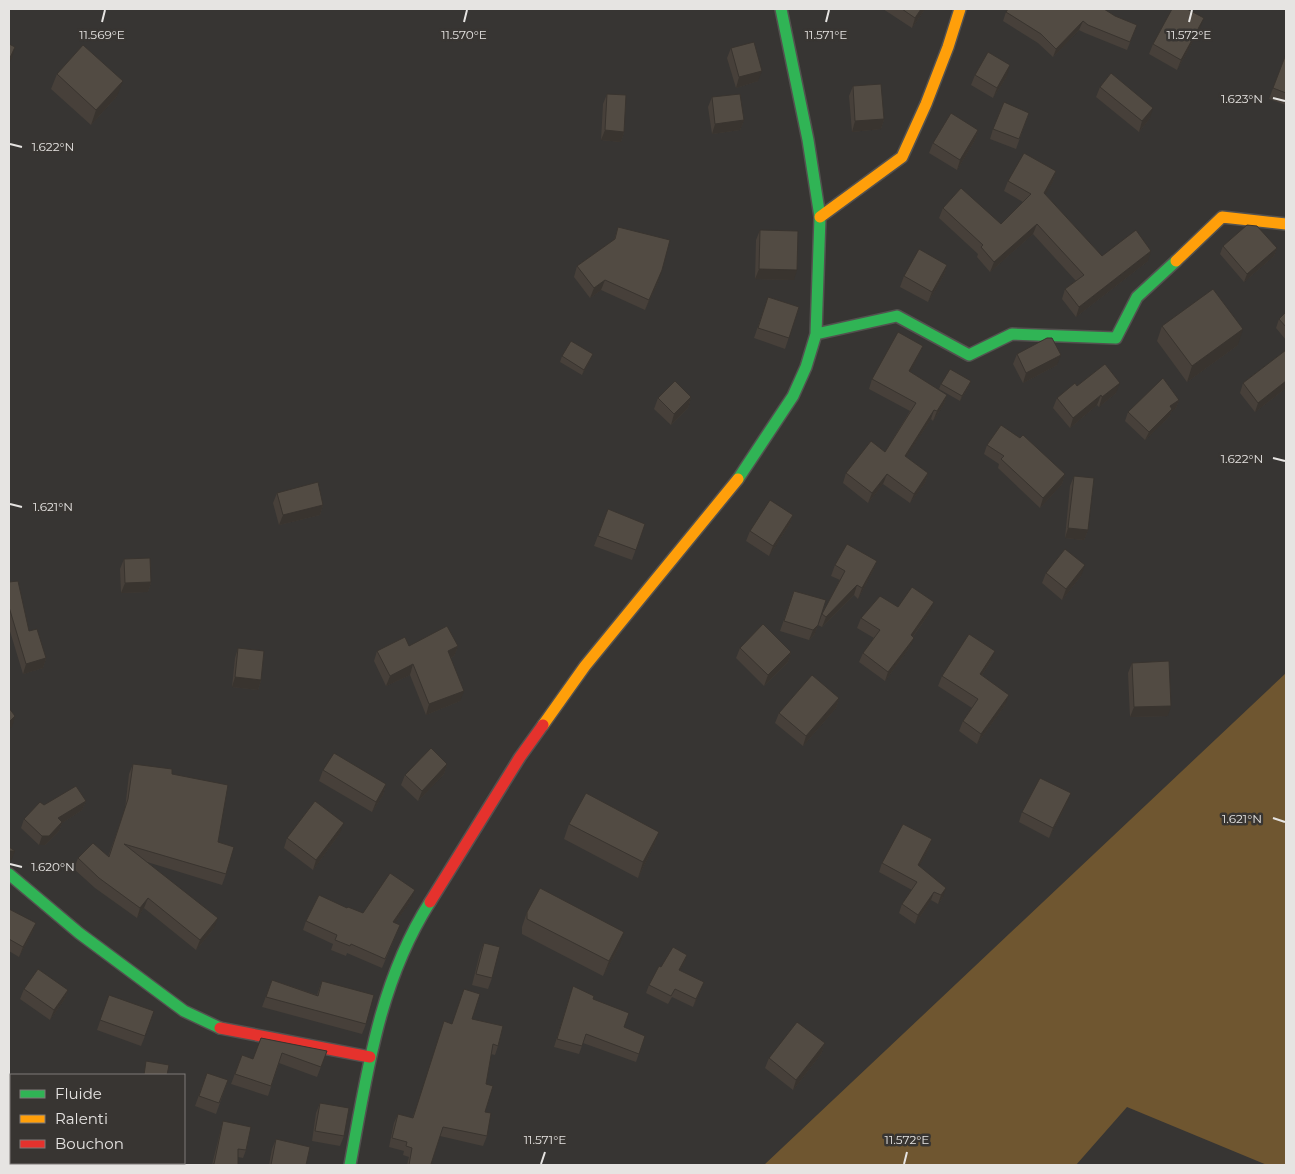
<svg xmlns="http://www.w3.org/2000/svg" width="1295" height="1174" font-family="Montserrat,sans-serif">
<rect width="100%" height="100%" fill="#373533"/>
<path fill="#6f5630" d="M1286,673V1165H1267L1127,1107L1076,1165H764Z"/>
<g fill="none" stroke-linecap="round" stroke-linejoin="round">
<g stroke="#53514f" stroke-width="14">
<path id="fast" d="M816,334L897,316L969,355L1012,334L1116,338L1137,297L1176,261
M738,479L793,396L806,367L816,334L820,217L808,140L781,9
M9,874L79,933L184,1011L220,1028
M350,1165C367,1073 379,982 430,902"/>
</g>
<g stroke="#53514f" stroke-width="14">
<path id="slow" d="M820,217L902,157L926,104L948,47L960,9
M1176,261L1222,217L1286,224
M543,725L585,666L738,479"/>
</g>
<g stroke="#53514f" stroke-width="14">
<path id="jam" d="M430,902L520,757L543,725
M220,1028L370,1057"/>
</g>
<use href="#fast" stroke="#30b455" stroke-width="11"/>
<use href="#slow" stroke="#ff9f0a" stroke-width="11"/>
<use href="#jam" stroke="#e5322d" stroke-width="11"/>
</g>
<path fill="#47403a" d="M883,9H925L912,28Z
M1006,12L1115,16L1137,25L1127,50L1085,33L1079,30L1053,57L1038,43L1003,21Z
M1200,28L1177,70L1149,54L1153,44Z
M731,48L758,81L736,88L727,58Z
M1286,54V105L1269,99Z
M57,74L117,96L91,125L51,89Z
M975,75L1007,76L993,98L971,85Z
M853,86L884,119L881,129L852,132L849,96Z
M1100,87L1150,118L1139,132L1096,97Z
M607,94L624,132L621,142L601,140L603,104Z
M712,97L744,120L740,130L712,134L708,107Z
M1029,113L1016,149L990,139L993,129Z
M978,130L975,140L957,170L929,153L933,143Z
M1056,171L1053,181L1045,194L1102,256L1148,261L1076,317L1062,299L1065,289L1076,281L1033,234L990,272L977,257L978,254L939,218L943,208L1001,224L1023,202L1004,191L1008,181Z
M618,227L659,280L645,310L601,290L590,298L574,277L577,266L614,240Z
M760,230L794,280L755,279L756,240Z
M1223,246L1277,248L1274,256L1244,282L1220,254Z
M947,265L944,275L928,302L900,287L904,276Z
M768,297L799,307L785,349L754,338Z
M1286,312V340L1276,328L1279,319Z
M1162,326L1238,345L1187,382L1157,341Z
M923,346L919,355L910,372L947,395L944,404L933,421L931,419L906,457L928,473L925,483L910,503L883,484L868,503L843,483L846,473L885,452L910,411L869,389L872,379Z
M1286,350V388L1255,412L1240,393L1243,383Z
M1017,354L1057,365L1023,383L1013,364Z
M562,356L591,359L582,375L560,362Z
M971,381L969,386L960,401L939,389L941,384Z
M1077,386L1116,393L1099,407L1097,405L1070,428L1053,408L1057,398Z
M691,397L688,408L671,425L654,409L658,398Z
M1179,400L1176,408L1171,412L1169,417L1145,440L1125,421L1128,412Z
M987,445L1065,474L1062,484L1040,508L998,468L999,464L984,454Z
M1074,476L1088,530L1084,540L1065,538L1070,486Z
M277,493L323,505L320,515L279,525L273,503Z
M608,509L645,524L632,560L594,546Z
M793,515L789,525L769,556L746,541L750,531Z
M124,559L151,582L148,592L121,593L120,569Z
M877,561L873,571L858,599L854,595L822,627L818,625L822,614L840,580L831,576L835,565Z
M1046,573L1081,576L1062,600L1042,583Z
M9,582L29,631L46,658L43,668L23,674L9,628Z
M794,591L818,625L814,635L809,640L780,631Z
M898,607L930,612L913,637L910,647L885,681L859,662L863,653L874,638L857,628L861,618Z
M409,646H458L454,656L451,658L460,701L426,715L410,675L386,686L374,661L377,651Z
M238,648L261,680L258,690L232,687L235,658Z
M740,648L791,652L788,662L764,686L736,658Z
M991,661L982,675L1005,705L977,744L959,731L963,721L972,708L938,686L942,676Z
M1132,663L1168,716L1130,717L1128,673Z
M839,698L836,708L803,746L775,723L779,713Z
M133,764L172,774L218,842L226,874L222,885L147,862L214,928L196,950L144,908L137,918L95,888L74,869L78,858L108,857L125,809L129,774Z
M447,764L444,774L418,801L401,785L405,775Z
M323,770L386,784L383,795L372,812L319,781Z
M86,801L82,810L62,823L59,831L45,845H39L21,828L24,819L44,805Z
M1067,803L1049,838L1019,822L1022,812Z
M569,824L659,832L653,847L638,878L564,839Z
M340,833L313,870L284,848L287,838Z
M932,839L929,848L919,866L943,897L938,904L931,900L915,924L899,913L902,904L912,890L879,872L882,863Z
M411,900L395,923L400,925L382,968L347,953L346,956L331,950L333,944L303,930L306,921L347,908L363,913Z
M9,909L36,923L32,933L19,957L9,951Z
M527,912L619,947L603,976L522,934V927Z
M484,943L492,978L488,989L472,985L480,953Z
M687,955L684,963L680,970L701,990L693,1007L672,997L668,1004L646,993L649,985L661,967Z
M272,980L317,995L322,981L366,1024L362,1034L262,1007Z
M573,986L593,999L624,1027L645,1036L636,1062L583,1043L579,1054L554,1047Z
M24,989L68,990L64,1000L50,1020L20,999Z
M109,995L145,1036L141,1046L97,1030Z
M472,1019L498,1046L495,1055L491,1054L486,1084L485,1112L487,1136L483,1146L440,1136L431,1164L438,1165H407L409,1157L403,1155L404,1151L389,1147L394,1123L398,1114L412,1118L452,1024Z
M261,1038L327,1051L317,1077L279,1063L268,1096L231,1084L242,1055L253,1059Z
M825,1043L821,1054L793,1090L765,1068L769,1058Z
M207,1073L228,1080L216,1114L195,1106Z
M320,1103L344,1136L340,1146L312,1141L316,1113Z
M223,1121L246,1150L243,1158L238,1157V1165H212Z
M276,1139L306,1165H269L272,1149Z"/>
<path fill="#39342f" d="M921,9H925L912,28L915,18Z
M1204,18L1200,28L1177,70L1181,60Z
M1083,21L1079,30L1053,57L1056,49Z
M15,47L12,58L9,63V60Z
M1010,65L1007,76L993,98L997,88Z
M762,71L758,81L736,88L739,77Z
M123,81L117,96L91,125L96,110Z
M1153,108L1150,118L1139,132L1142,121Z
M884,119L881,129L852,132L855,121Z
M744,120L740,130L712,134L715,124Z
M605,130L624,132L621,142L601,140Z
M978,130L975,140L957,170L960,160Z
M1056,171L1053,181L1041,202L1044,193Z
M1037,224L1033,234L990,272L994,262Z
M1277,248L1274,256L1244,282L1247,274Z
M1151,251L1148,261L1076,317L1079,307Z
M947,265L944,275L928,302L932,292Z
M759,269L797,270L794,280L755,279Z
M662,270L659,280L645,310L649,300Z
M605,280L601,290L590,298L594,288Z
M1243,329L1238,345L1187,382L1192,366Z
M923,346L919,355L906,381L909,371Z
M593,354L591,359L582,375L584,370Z
M1061,355L1057,365L1023,383L1026,373Z
M971,381L969,386L960,401L962,396Z
M1286,381V388L1255,412L1258,403Z
M1120,383L1116,393L1099,407L1102,397Z
M947,395L944,404L933,421L937,411Z
M1101,395L1097,405L1070,428L1073,418Z
M691,397L688,408L671,425L674,414Z
M1179,400L1176,408L1171,412L1169,417L1145,440L1149,432L1170,406Z
M934,410L931,419L901,465L905,456Z
M928,473L925,483L910,503L914,494Z
M887,474L883,484L868,503L872,493Z
M1065,474L1062,484L1040,508L1043,498Z
M323,505L320,515L279,525L283,515Z
M793,515L789,525L769,556L773,546Z
M1068,528L1088,530L1084,540L1065,538Z
M877,561L873,571L858,599L862,588Z
M1085,565L1081,576L1062,600L1066,589Z
M151,582L148,592L121,593L125,583Z
M857,585L854,595L822,627L826,617Z
M934,602L930,612L907,645L911,635Z
M818,625L814,635L809,640L813,630Z
M914,638L910,647L885,681L888,672Z
M458,646L454,656L444,661L448,651Z
M995,651L991,661L976,684L980,674Z
M791,652L788,662L764,686L768,675Z
M46,658L43,668L23,674L26,664Z
M413,664L410,675L386,686L390,676Z
M235,677L261,680L258,690L232,687Z
M464,691L460,701L426,715L429,704Z
M1009,695L1005,705L977,744L981,734Z
M839,698L836,708L803,746L806,736Z
M1171,706L1168,716L1130,717L1134,707Z
M15,716L12,727L9,729V722Z
M447,764L444,774L418,801L422,791Z
M386,784L383,795L372,812L376,802Z
M1071,793L1067,803L1049,838L1053,828Z
M86,801L82,810L62,823L59,831L45,845H39L42,836L58,818Z
M344,823L340,833L313,870L316,860Z
M659,832L653,847L638,878L643,862Z
M932,839L929,848L915,874L918,865Z
M9,851H15L11,861H9Z
M946,888L943,897L938,904L941,895Z
M415,890L411,900L389,932L393,922Z
M934,892L931,900L915,924L918,915Z
M148,898L144,908L137,918L140,908Z
M218,918L214,928L196,950L200,940Z
M36,923L32,933L19,957L23,947Z
M624,932L619,947L603,976L609,961Z
M687,955L684,963L676,978L679,970Z
M704,982L701,990L693,1007L696,999Z
M68,990L64,1000L50,1020L54,1010Z
M825,1043L821,1054L793,1090L796,1080Z"/>
<path fill="#524b43" stroke="#39342f" d="M902,9H921L915,18Z
M1008,9H1104L1115,16L1137,25L1130,42L1088,25L1083,21L1056,49L1041,34L1006,12Z
M1172,9H1187L1204,18L1181,60L1153,44Z
M754,42L762,71L739,77L731,48Z
M9,44L15,47L9,60Z
M83,45L123,81L96,110L57,74Z
M988,52L1010,65L997,88L975,75Z
M1286,54V93L1273,88Z
M1111,73L1153,108L1142,121L1100,87Z
M881,84L884,119L855,121L853,86Z
M607,94L626,95L624,132L605,130Z
M740,94L744,120L715,124L712,97Z
M1004,102L1029,113L1019,139L993,129Z
M951,113L978,130L960,160L933,143Z
M1024,153L1056,171L1044,193L1102,256L1136,230L1151,251L1079,307L1065,289L1084,275L1037,224L994,262L981,247L983,245L943,208L961,188L1001,224L1031,194L1008,181Z
M1247,225L1257,226L1277,248L1247,274L1223,246Z
M618,227L670,240L662,270L649,300L605,280L594,288L577,266L615,239Z
M760,230L798,231L797,270L759,269Z
M919,249L947,265L932,292L904,276Z
M1213,289L1243,329L1192,366L1162,326Z
M768,297L799,307L789,338L758,328Z
M1286,312V327L1279,319Z
M898,332L923,346L909,371L947,395L937,411L934,410L905,456L928,473L914,494L887,474L872,493L846,473L871,441L885,452L916,403L872,379Z
M1047,338H1052L1061,355L1026,373L1017,354Z
M571,341L593,354L584,370L562,356Z
M1286,350V381L1258,403L1243,383Z
M1105,364L1120,383L1102,397L1101,395L1073,418L1057,398L1075,383L1077,386Z
M950,369L971,381L962,396L941,384Z
M1163,378L1179,400L1170,406L1172,409L1149,432L1128,412Z
M675,381L691,397L674,414L658,398Z
M1001,425L1020,438L1023,435L1065,474L1043,498L1001,459L1004,456L987,445Z
M1074,476L1094,478L1088,530L1068,528Z
M318,482L323,505L283,515L277,493Z
M770,500L793,515L773,546L750,531Z
M608,509L645,524L636,550L598,536Z
M847,544L877,561L862,588L857,585L826,617L822,614L845,571L835,565Z
M1065,549L1085,565L1066,589L1046,573Z
M150,558L151,582L125,583L124,559Z
M18,581L29,631L37,629L46,658L26,664L9,607V582Z
M912,587L934,602L911,635L914,638L888,672L863,653L880,630L861,618L880,596L898,607Z
M794,591L826,600L818,625L813,630L784,621Z
M763,624L791,652L768,675L740,648Z
M447,626L458,646L448,651L464,691L429,704L413,664L390,676L377,651L405,637L409,646Z
M969,634L995,651L980,674L1009,695L981,734L963,721L978,699L942,676Z
M238,648L264,651L261,680L235,677Z
M1169,661L1171,706L1134,707L1132,663Z
M812,675L839,698L806,736L779,713Z
M9,708L15,716L9,722Z
M431,748L447,764L422,791L405,775Z
M334,753L386,784L376,802L323,770Z
M133,764L172,769V774L228,785L218,842L234,847L226,874L124,844L218,918L200,940L148,898L140,908L99,878L78,858L93,843L109,857L128,799Z
M1040,778L1071,793L1053,828L1022,812Z
M76,786L86,801L58,818L62,822L49,836H42L24,819L40,802L44,805Z
M586,793L659,832L643,862L569,824Z
M315,801L344,823L316,860L287,838Z
M903,824L932,839L918,865L946,888L941,895L934,892L918,915L902,904L917,882L882,863Z
M9,847L15,851H9Z
M390,873L415,890L393,922L400,925L385,959L351,944L350,946L335,940L337,935L306,921L319,895L347,908L348,907L363,913Z
M540,888L624,932L609,961L527,919V912Z
M9,909L36,923L23,947L9,939Z
M484,943L500,947L492,978L476,974Z
M673,947L687,955L679,970L704,982L696,999L675,989L671,996L649,985L659,966L661,967Z
M38,969L68,990L54,1010L24,989Z
M272,980L318,996L322,981L374,995L366,1024L266,997Z
M573,986L594,996L593,999L629,1013L624,1027L645,1036L639,1054L586,1034L582,1046L557,1039Z
M464,989L480,994L472,1019L503,1026L498,1046L493,1044L486,1084L493,1086L485,1112L491,1113L487,1136L443,1127L431,1164L438,1165H409L412,1148L406,1146L407,1142L392,1138L398,1114L413,1118L444,1021L452,1024Z
M109,995L154,1011L145,1036L100,1020Z
M797,1022L825,1043L796,1080L769,1058Z
M261,1038L327,1051L321,1067L282,1053L271,1086L235,1074L242,1055L253,1059Z
M146,1061L169,1065L167,1075H144Z
M207,1073L228,1080L219,1103L199,1096Z
M320,1103L349,1108L344,1136L315,1131Z
M223,1121L251,1127L246,1150L238,1149V1165H213V1164H214Z
M276,1139L310,1147L306,1165H271Z
M20,1163H75V1165H19Z"/>
<path fill="none" stroke="#e6e4e2" stroke-width="2" d="M102,22L105,10M464,22L467,10M826,22L829,10M1189,22L1192,10M1273,98L1285,101M10,144L22,147M1273,458L1285,461M10,504L22,507M1273,818L1285,822M10,864L22,867M541,1164L545,1152M904,1164L907,1152"/>
<g font-size="12" text-anchor="middle" fill="#e6e4e2" stroke="#383532" stroke-width="5" stroke-linejoin="round" paint-order="stroke">
<text x="102" y="39">11.569°E</text>
<text x="464" y="39">11.570°E</text>
<text x="826" y="39">11.571°E</text>
<text x="1189" y="39">11.572°E</text>
<text x="1242" y="103">1.623°N</text>
<text x="53" y="151">1.622°N</text>
<text x="1242" y="463">1.622°N</text>
<text x="53" y="511">1.621°N</text>
<text x="1242" y="823">1.621°N</text>
<text x="53" y="871">1.620°N</text>
<text x="545" y="1144">11.571°E</text>
<text x="907" y="1144">11.572°E</text>
</g>
<rect width="1295" height="1174" fill="none" stroke="#e6e4e2" stroke-width="20"/>
<rect x="10" y="1074" width="175" height="90" fill="#383532" stroke="#7e7b78"/>
<rect x="20" y="1090" width="25" height="8" fill="#30b455" stroke="#7e7b78"/>
<text x="55" y="1099" font-size="15" fill="#e6e4e2">Fluide</text>
<rect x="20" y="1115" width="25" height="8" fill="#ff9f0a" stroke="#7e7b78"/>
<text x="55" y="1124" font-size="15" fill="#e6e4e2">Ralenti</text>
<rect x="20" y="1140" width="25" height="8" fill="#e5322d" stroke="#7e7b78"/>
<text x="55" y="1149" font-size="15" fill="#e6e4e2">Bouchon</text>
</svg>
